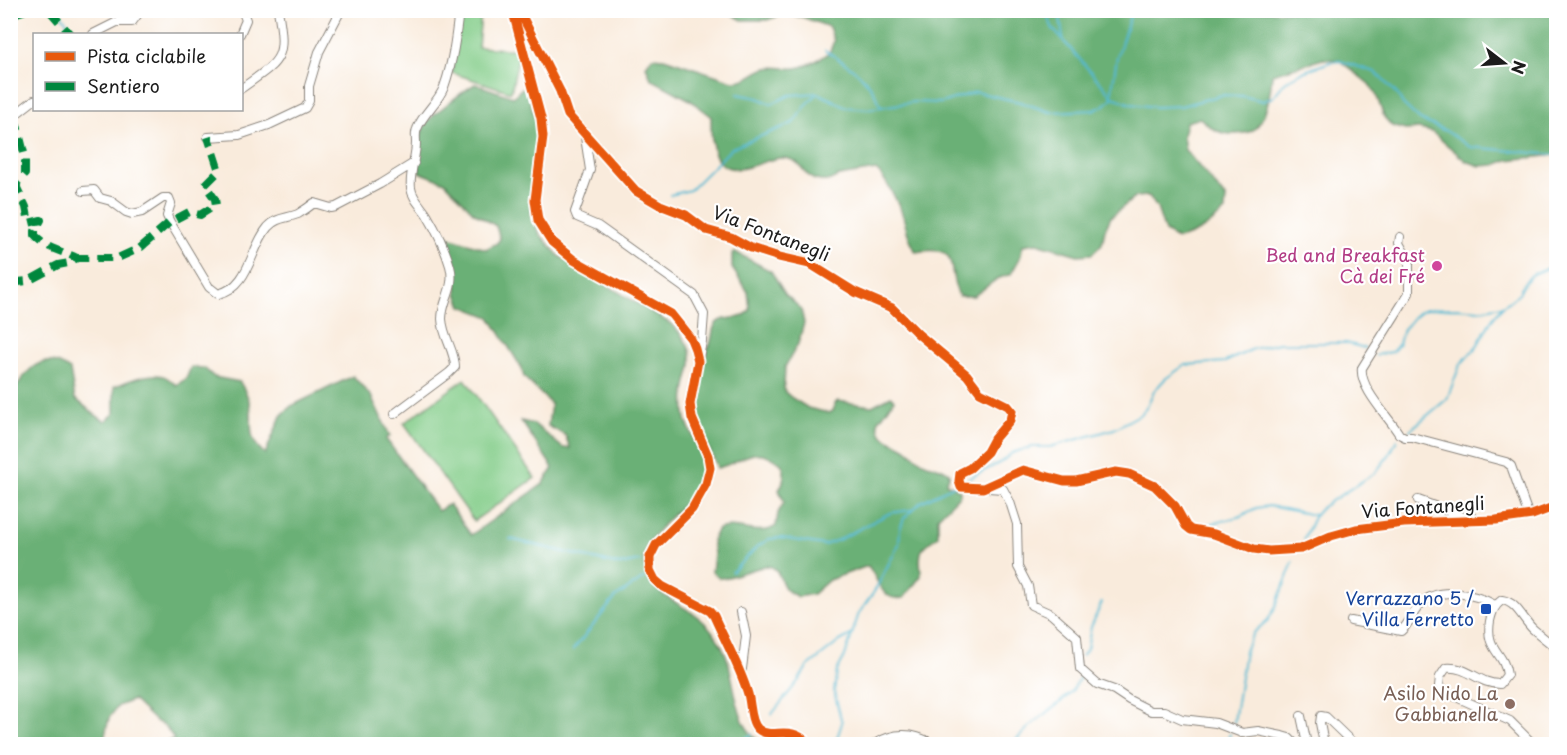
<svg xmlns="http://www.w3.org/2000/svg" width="1567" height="755" font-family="'Playpen Sans',sans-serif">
<rect width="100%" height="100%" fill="#fff"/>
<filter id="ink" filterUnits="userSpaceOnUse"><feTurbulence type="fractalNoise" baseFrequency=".0167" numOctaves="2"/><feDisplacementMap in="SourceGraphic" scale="12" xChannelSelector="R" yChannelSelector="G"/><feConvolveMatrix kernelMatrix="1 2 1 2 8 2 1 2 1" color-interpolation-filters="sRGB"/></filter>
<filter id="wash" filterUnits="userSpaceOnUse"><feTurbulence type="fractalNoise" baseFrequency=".008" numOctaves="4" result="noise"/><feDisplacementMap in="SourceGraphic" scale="24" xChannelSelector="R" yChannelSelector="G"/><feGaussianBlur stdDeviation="1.35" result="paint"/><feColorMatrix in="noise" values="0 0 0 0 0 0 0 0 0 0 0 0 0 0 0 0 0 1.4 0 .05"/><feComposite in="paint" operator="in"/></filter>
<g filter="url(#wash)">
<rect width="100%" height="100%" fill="#f9ebdc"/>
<path fill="#84cd8a" stroke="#507453" stroke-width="1.5" d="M460,12L481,14L478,47L520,50L511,92L452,73Z
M465,379L535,478L474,521L404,423Z"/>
<path fill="#6bb076" stroke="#446649" stroke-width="1.5" d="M726,11H1556V155L1508,160L1495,165L1480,166L1466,161L1432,132L1419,129L1405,130L1392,126L1384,117L1376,94L1369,84L1339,60L1323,59L1272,74C1271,90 1267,121 1252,131C1247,133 1238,134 1233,134C1219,134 1210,128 1200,118L1186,122L1183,136L1185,150L1226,198L1225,211C1210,225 1197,235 1177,239L1165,232L1157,208L1149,196L1135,197L1111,217L1105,230L1102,244L1092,254L1078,255L1037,243L1023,245L1020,258L1011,274L997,279L974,296H959C945,268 963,244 916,252C908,239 907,230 903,216C899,204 885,177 876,170C864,172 851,174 839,176C835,177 831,181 826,181C824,182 815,180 813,179C801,172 802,160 784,158C773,157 763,163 752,166C711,179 711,145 711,116L690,100L651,79L646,66L652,57L664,58L733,81C750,81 753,72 767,68C777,66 786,69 795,68C807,67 819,59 829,53L834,41L829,27L802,17L782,15L767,20H742Z
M475,84L513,97L522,88L527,90L537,124L539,147L531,215L540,234L559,256L673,325C680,333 687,341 690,351C694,364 688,375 686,387C684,395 684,410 686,419C691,437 709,459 702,479C691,507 641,533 644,563C647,595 678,600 699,618C710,626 721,642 726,655C737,685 733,726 763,744H164L174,739L166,727L154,720L133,700L118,706L109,718L103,744H11V395C26,371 41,349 70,370L75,399C86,406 93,415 105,421L114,414V387C127,381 149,372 163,376C168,377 172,382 176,385L186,379L191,367L204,368L214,377L240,382C244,389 248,395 250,404C254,426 245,437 265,454L281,416L291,406L353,376L371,396L390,436L386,439L438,511L449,504L471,535L543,484L553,468L521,421L534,424L563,448H570L565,435L548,426L551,404L524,377L521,367L490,317L462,306L457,293V272L446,236L486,249L497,243L500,239L496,226L473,212L445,182L419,172C419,158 417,138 425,125C430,116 465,90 475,84Z
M735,252L771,271L785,294L801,309L804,323L798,344L785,367L784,387L785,392L792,398L808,408L829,413L833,411L835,403L838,401L872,406L891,396L894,400L878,422C878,441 896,441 908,450C913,454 918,459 923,462C932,467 943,466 950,474L946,483L960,490V495L938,517V536C916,552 920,551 921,576L904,598C880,602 879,579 868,566L829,580L813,594L798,597C794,595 788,592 785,588C778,578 780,566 765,566L725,578H719L712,572L714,554L712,540L718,529C736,522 760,538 776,526L778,513L784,502L779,490C784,482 787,469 780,463C752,441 744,463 717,468C713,454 705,443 700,430C690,400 702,380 706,351C715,343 709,327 719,321C731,315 741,322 750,310L748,292L732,268V254Z"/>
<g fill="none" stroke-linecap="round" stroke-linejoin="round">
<path stroke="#54bad3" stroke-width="2" d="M58,10L74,32
M1045,10L1053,29L1113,97L1131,104L1156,107L1181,106L1222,95L1243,96L1263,101L1273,97L1285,82L1300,73L1330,62L1340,61L1375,72L1398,95L1403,104L1420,120L1446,131L1470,147L1556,155
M1059,10L1063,39
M825,50C850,67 870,76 881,107
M738,94L758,98L771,104L790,95L818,93L846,107L867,109L914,102L941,103L976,92L1020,102L1050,112L1095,110L1105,105L1113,97
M1111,96L1117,57L1132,10
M670,195L690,190L732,148L793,123L809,102L818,93
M1376,355L1392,352L1399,344L1403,329L1419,312L1426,309L1456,308L1479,310L1502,306
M1410,430L1447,399L1460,365L1477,346L1492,319L1503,306L1519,294L1524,283L1533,274L1548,268L1556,257
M962,482L1001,462L1012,453L1031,447H1050L1114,429L1141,414L1146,408L1154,391L1165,379L1185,365L1225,362L1253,349L1279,343H1346L1365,348
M1196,528L1241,516L1256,508L1269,506L1314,515
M510,539L619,565L640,561
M1304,539L1315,515L1322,507L1375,473L1389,455L1397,440
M732,572L757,547L769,539L781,538L824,545L838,540L890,513L911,510
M573,650L616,597L644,578
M1082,656L1087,649L1091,627L1102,602
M772,714L799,680L807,667L840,641L851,635
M1234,722L1245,651L1253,633L1268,620L1276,606L1293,562
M738,744L752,734
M835,744L842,723L834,691L837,671L845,656L859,613L874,592L899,544L900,529L904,518L921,502L957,484
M1012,744C1020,737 1027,728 1036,721C1052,708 1072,697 1080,677
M1226,744L1230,734"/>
</g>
</g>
<g filter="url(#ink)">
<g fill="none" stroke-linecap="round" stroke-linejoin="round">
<g stroke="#8a847c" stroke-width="10">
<path id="minor" d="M511,10L517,24L541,118L543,137L535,200L538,220L552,242L574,260L671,314L691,339L695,349L698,361L690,404L692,418L708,456L710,468L706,484L692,509L656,545L650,557V570L655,580L662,586L710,611L714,616C725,641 740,667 748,694C751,704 750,722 758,729C773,741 788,723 809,744
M519,10L560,91L568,115L636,191L660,205L686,215L706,230L731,237L751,248L779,257L810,264L855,292L892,308L918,334L967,375L980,392L1008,406L1012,411L1010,420L994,439L987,452L970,468L960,473L959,481L961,487L983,488L1023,470L1064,481H1076L1116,472L1129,474L1155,486L1175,506L1186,526L1191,530L1214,534L1254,549L1269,551L1301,549L1331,536L1356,529L1404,523L1496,520L1532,515L1556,506
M93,34L117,22H132L141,10
M240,34L246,20L242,10
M242,88C281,60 287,60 278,10
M12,117L34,100
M208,137L239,135L269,125L305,108L309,101V86L319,52L341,10
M585,137L590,170L575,212L577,217L598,226L694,295L704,314L702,341L699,358
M83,191L94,190L100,198L111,201L126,212L132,214L142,212L163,198H169L171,203L167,216L170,222L209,287L218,294C250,287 250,248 268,227C277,217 286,219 298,214C303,211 309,207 314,203L331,208L336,207L380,184L414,163
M1400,237L1399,243L1409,261V293L1362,368C1359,388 1389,417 1399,434L1405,437H1412L1506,462L1511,466L1527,511L1532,515
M394,414L449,373L455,367C455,351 443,337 442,319C442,300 456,287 450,266C445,249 436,230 427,215C422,207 412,198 411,188C409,174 416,157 416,143C416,138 415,133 417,129C423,113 438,103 444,87C453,62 456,36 459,10
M988,488L1003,489L1010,502L1017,524L1018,567L1028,586L1031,605L1051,614L1077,637L1080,669L1097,684L1114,690L1129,700L1151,711H1164L1182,719L1216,723L1242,733L1258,731L1282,736L1289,738L1295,744
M1418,500L1464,517L1471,516L1478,522
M741,612L746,636L741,677
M1351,621L1401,631C1410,623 1412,613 1420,605C1437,585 1476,594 1495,605
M1301,716L1307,744
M875,744C893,732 914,732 932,744
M1324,744L1320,723L1321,716L1326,717L1354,744
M1533,744L1510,721L1445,692L1439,686L1440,677L1446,668C1469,666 1478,684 1500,684L1507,675C1504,651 1485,651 1490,621C1492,612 1494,606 1502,600C1517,602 1523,620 1533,629C1541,636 1549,642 1556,648"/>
</g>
<use href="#minor" stroke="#fff" stroke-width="8"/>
<path stroke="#00873e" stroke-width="8" stroke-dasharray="15 8" stroke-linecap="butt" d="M49,10L70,34
M10,15L27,10
M12,117L17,125L25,157V174L17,183V188L26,207L29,223L41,220L35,231V236C46,249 63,251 77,258
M10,283L28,281L58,265L69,263L77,258H118L140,248L170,222L189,212L200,215L216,205L215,199L205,185L219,171L208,137"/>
<g stroke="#fff" stroke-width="13">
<path id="cycleway" d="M519,10L560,91L568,115L636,191L660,205L686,215L706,230L731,237L751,248L779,257L810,264L855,292L892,308L918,334L967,375L980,392L1008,406L1012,411L1010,420L994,439L987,452L970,468L960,473L959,481L961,487L983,488L1023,470L1064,481H1076L1116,472L1129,474L1155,486L1175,506L1186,526L1191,530L1214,534L1254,549L1269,551L1301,549L1331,536L1356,529L1404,523L1496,520L1532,515L1556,506
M514,16L541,118L543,137L535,200L538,220L552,242L574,260L671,314L691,339L695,349L698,361L690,404L692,418L708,456L710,468L706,484L692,509L656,545L650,557V570L655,580L662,586L710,611L714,616C725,641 740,667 748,694C751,704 750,722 758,729C773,741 788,723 809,744"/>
</g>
<use href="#cycleway" stroke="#e8590c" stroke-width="9"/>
</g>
</g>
<circle fill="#d1479c" stroke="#fff" stroke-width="2" cx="1437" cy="266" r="6"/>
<rect fill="#1a4fb4" stroke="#fff" stroke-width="2" x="1480" y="603" width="12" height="12" rx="3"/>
<circle fill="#8d6e63" stroke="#fff" stroke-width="2" cx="1510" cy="704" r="6"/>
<g text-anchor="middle" stroke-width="4.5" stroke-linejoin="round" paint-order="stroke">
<g font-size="18" fill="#1c1c1c" stroke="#fff">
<text transform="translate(771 234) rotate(21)" y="6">Via Fontanegli</text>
<text transform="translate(1423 508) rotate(-4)" y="6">Via Fontanegli</text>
</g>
<g font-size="18" fill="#b23c85" stroke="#fff" text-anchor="end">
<text x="1425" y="262">Bed and Breakfast<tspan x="1425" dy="21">Cà dei Fré</tspan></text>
</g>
<g font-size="18" fill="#164399" stroke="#fff" text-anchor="end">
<text x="1474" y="605">Verrazzano 5 /<tspan x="1474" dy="21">Villa Ferretto</tspan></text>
</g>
<g font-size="18" fill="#785e54" stroke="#fff" text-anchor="end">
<text x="1498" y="700">Asilo Nido La<tspan x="1498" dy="21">Gabbianella</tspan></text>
</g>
</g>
<rect width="1567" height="755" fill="none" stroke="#fff" stroke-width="36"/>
<rect x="33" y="33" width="210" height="78" fill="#ffffff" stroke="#a4a4a4" stroke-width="1.5"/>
<rect x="45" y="52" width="30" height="9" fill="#e8590c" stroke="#a4a4a4" stroke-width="1.5"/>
<text x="87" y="63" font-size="18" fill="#1c1c1c">Pista ciclabile</text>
<rect x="45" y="82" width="30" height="9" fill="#00873e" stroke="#a4a4a4" stroke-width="1.5"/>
<text x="87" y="93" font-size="18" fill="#1c1c1c">Sentiero</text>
<g transform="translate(1504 63) rotate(107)" stroke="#ffffff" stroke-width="4.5" paint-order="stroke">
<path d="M0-4.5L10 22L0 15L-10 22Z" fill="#1c1c1c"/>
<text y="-9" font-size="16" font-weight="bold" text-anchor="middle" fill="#1c1c1c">N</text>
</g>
</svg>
